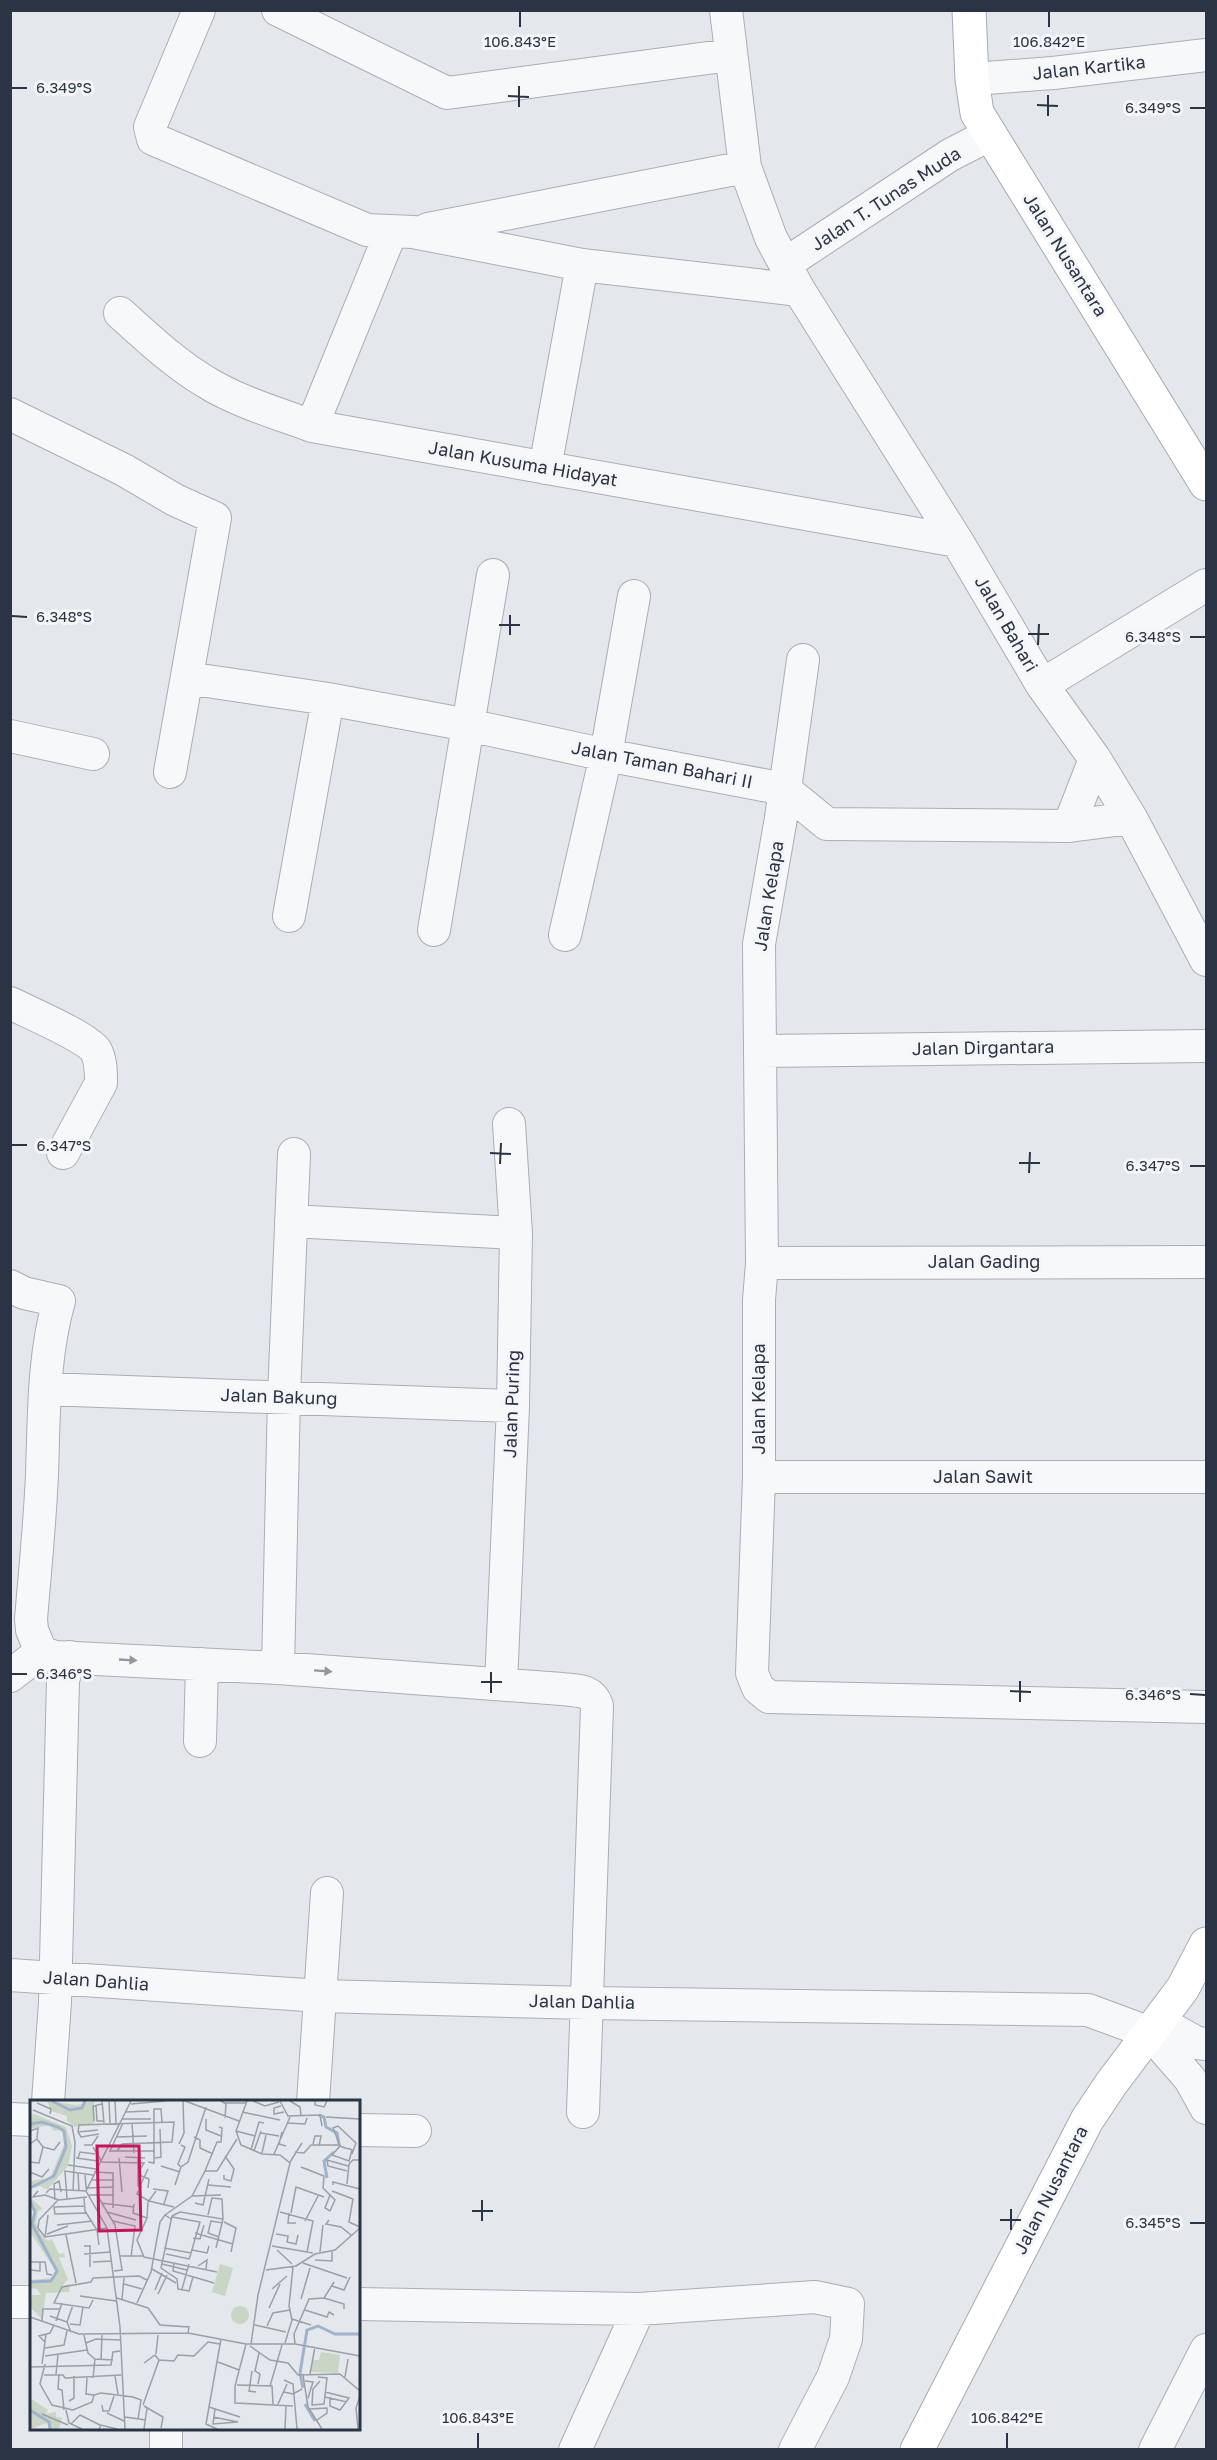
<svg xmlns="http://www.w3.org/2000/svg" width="1217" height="2460" font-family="'Golos Text',sans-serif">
<rect width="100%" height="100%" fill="#e4e7ec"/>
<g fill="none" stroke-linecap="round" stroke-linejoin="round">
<g stroke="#a9aeb7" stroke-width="34">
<path id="minor" d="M199,10L150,127L153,139L367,230L413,232L582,265L799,290
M278,10L447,93L730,55
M726,10L745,167L771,238L799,290L957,541L1042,685L1095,759L1131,818L1206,960
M972,79L1053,73L1206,55
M428,229L745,167
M785,264L950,155L989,135
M120,313C147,337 174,363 206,382C238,402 277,413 312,426L957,541
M10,414L124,470L175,500L215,518L170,772
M312,426L391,232
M545,468L582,265
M803,660L781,818L759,944L762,1263L759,1300V1477L752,1673L758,1688L769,1697L1206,1707
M187,678L328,699L468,725L606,755L784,789L827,824L1069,826L1131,818
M1042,685L1206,585
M10,736L93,754
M1069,826L1095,759
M289,916L328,699
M434,930L493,575
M565,935L606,755L634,596
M10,1003C28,1012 87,1037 96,1051C101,1060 101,1073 101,1083L63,1153
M760,1051L1206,1046
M291,1221L516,1233
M762,1263L1206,1262
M10,1286L24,1293L59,1301C43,1356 44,1417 42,1474C40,1522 35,1571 31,1619L32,1630L41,1652L55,1657L278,1668L562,1689C577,1691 592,1689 597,1706L583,2112
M46,1389L513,1406
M759,1477H1206
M278,1668L284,1396L294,1154
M10,1676L41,1652
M501,1684L513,1406L516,1233L509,1124
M200,1741L202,1664
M10,1975L321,1996L588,2003L1088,2010L1150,2033L1190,2079L1206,2108
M1158,2021L1197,2043L1206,2044
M48,2102L55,2002L63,1680L70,1657
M313,2102L327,1893
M10,2119L32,2120
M358,2130L415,2131
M10,2302H32
M358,2304L639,2309L815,2297L848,2304L846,2339L833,2377L795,2450
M166,2428V2450
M575,2450L639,2309
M1155,2450L1206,2350"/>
</g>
<g stroke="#a3abb8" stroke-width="35">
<path id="major" d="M969,10L972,79L977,113L1206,484
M917,2450L1087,2120L1111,2084L1183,1988L1206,1944"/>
</g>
<use href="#minor" stroke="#f7f8fa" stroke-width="32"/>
<use href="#major" stroke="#fff" stroke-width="33"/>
</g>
<defs><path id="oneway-solid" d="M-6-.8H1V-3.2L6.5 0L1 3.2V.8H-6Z" transform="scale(1.5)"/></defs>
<g fill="#9196a0">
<use href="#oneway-solid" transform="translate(128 1660) rotate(3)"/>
<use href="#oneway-solid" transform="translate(323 1671) rotate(4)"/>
</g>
<path fill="none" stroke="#2b3445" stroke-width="2" d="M520,27V12M1049,27V12M12,88H27M508,96L529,97M1037,105L1058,106M519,107V86M1190,108H1205M1048,116V95M12,616L27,617M499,625H520M1028,634H1049M510,635V615M1190,637H1205M1038,645L1039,624M12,1145H27M490,1153L511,1154M1019,1163H1040M500,1164L501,1143M1190,1166H1205M1029,1173L1030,1152M12,1674H27M481,1682H502M1010,1691L1031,1692M491,1693V1672M1190,1694L1205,1695M1020,1702V1681M472,2211H493M1000,2220H1021M482,2221V2200M1190,2223H1205M1011,2230V2209M478,2448V2433M1007,2448V2433"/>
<g text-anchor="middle" stroke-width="6" stroke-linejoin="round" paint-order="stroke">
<g font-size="18" fill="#2b3445" stroke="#f4f6f9">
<text transform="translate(1089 68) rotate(-6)" y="6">Jalan Kartika</text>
<text transform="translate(886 199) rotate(-33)" y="6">Jalan T. Tunas Muda</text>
<text transform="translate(1065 255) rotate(58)" y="6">Jalan Nusantara</text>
<text transform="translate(523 464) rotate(10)" y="6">Jalan Kusuma Hidayat</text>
<text transform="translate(1006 624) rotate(60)" y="6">Jalan Bahari</text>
<text transform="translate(662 765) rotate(11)" y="6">Jalan Taman Bahari II</text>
<text transform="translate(769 896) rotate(-81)" y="6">Jalan Kelapa</text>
<text transform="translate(983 1048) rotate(-1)" y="6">Jalan Dirgantara</text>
<text x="984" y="1268">Jalan Gading</text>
<text transform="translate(279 1397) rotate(2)" y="6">Jalan Bakung</text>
<text transform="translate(759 1399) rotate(-90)" y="6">Jalan Kelapa</text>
<text transform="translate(512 1404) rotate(-88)" y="6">Jalan Puring</text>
<text x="983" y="1483">Jalan Sawit</text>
<text transform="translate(96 1981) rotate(4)" y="6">Jalan Dahlia</text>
<text transform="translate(582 2002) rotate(1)" y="6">Jalan Dahlia</text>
<text transform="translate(1051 2190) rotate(-63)" y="6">Jalan Nusantara</text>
</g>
</g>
<g transform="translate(30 2100)">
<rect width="330" height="330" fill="#e4e7ec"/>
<path d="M17,1L47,5L64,1L65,23L45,27L37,21V16L21,11ZM4,14L36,27L42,46L38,66L17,90L10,86L0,89V81L20,78L36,40L31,30L24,31L20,25L0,29V15ZM0,97L13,109L8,111L6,122L11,135L18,141L22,139L29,154L34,153L35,157L29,158L38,179L32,186L40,184L39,192L16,193L12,219L0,207L2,195H11L7,189L0,188V180L23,178L26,171L0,132L4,115ZM190,164L203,168L195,196L182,192ZM201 215a9 9 0 1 1 18 0a9 9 0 1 1-18 0ZM291,252L310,255L308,273L281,272L282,260H289ZM0,298L18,310L16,314L26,312V317L32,318L29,329H19L17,323L0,329Z" fill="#c9d6c5"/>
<path fill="none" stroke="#9fb4cc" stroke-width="3" d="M22,1L40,10L52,8L55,1M289,15L294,17L296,27L307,33L309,44M0,24L12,22L28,27L34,31L36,47L24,76L0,88M297,78L294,61L304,52M0,101L5,112L2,124L27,171L21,181L0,182M273,288L270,273L277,230L288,226L305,234H330M275,304L285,321M0,310L19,322L20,329"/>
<path fill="none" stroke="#9a9fa9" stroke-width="1.5" d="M72,1L74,23M79,1L80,23M85,1L86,23M155,1L209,21M191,1L196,4L195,18M217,1L206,31L211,45L232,54L250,55L260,63L228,195L221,244M223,1L235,6L249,2M250,1L258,16L290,15L292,26M260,1L270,7L271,16M285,1V5L294,7L297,1M7,3L21,9L20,14M195,3H216M101,4L135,1M66,5L67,21H73M251,6L244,8V14L254,12M3,10L42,26L45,42L43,91M96,12L119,11M212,12L250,20M296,17L330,19M92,19H121M176,19V30L191,36M64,21L63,6L72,4M93,23L80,51H125M102,23L104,53M257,23L275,24L277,18M0,31L8,28L7,39M206,31L225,36M48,32L49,25L144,22L142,42L92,44L87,51M48,32L51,37L69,34M48,32L68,30M252,32L249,44L256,46M231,33L249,36M86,37L117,36M164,37L170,40V48L183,54M0,44L7,39L13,47L9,63L0,62M149,44L154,33L153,1M283,44L285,36H291L289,46M54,45H62L68,36M13,47L24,50L30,42M63,47L72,62L114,63L108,73M221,50L229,22L234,23M224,51L231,31M265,52L274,53L281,45H310V46L315,48L320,49L322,50L319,61L302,55L310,46L303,28L308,26L326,43L322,54M232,53L236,35M244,54L260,17M95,57L115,58M108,57V86L112,87M46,58L68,61M48,58L50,52L65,54M89,58L92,92M125,58L131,57L130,29M118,62L124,63V9H131L132,22M260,62L272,43M38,65L66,69M131,66L150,72M151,67L148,64L155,47L151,45M271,67L294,76L293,88L305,100L300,111L295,108L300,95M175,71L187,42H191L192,28L189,27M317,71L298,66L297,60L318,66M0,72L12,77L19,69M64,72L83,73V108M48,73L49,91M55,74L56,88L84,87M109,75L119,79L118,88M194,75V79L201,81L204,69L195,56M62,80H84M317,84L319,64L323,60H330M145,85L151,67L158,62L176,7M178,85L201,87M303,85V82L330,89M110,86L118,69M123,89L138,91L134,104M8,91L3,97L15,95L29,100L57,97M108,91L107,94L119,101L144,107M126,91L118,102L117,118L107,140L114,157L187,172M302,91L323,99L319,122L330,127M265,92L266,87L294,97M16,93L20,89L56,91M59,95H84M67,95L85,125L92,170L84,171M162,96L191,95M54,98L55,111L67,130L69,145M37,99L35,71L63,75M25,100L24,84L29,81L31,92M71,103L104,107M165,103L173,105L179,79M104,104L103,113L117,118M55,106L24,107L25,114L57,113M77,112L106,120M250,112L283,121L277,152M259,113L258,123H266M261,113L265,92M135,115L162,96L175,71H187L207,39M178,115L182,98L192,99L193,119M299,120L296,124L311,127L321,135M83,121L105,126L101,157M275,121L288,96M194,122L206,128L201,152M27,125L62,121M165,133L203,144M17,134L38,126M246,134L258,136L257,142L266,144L268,135M36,135L46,183M15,137L77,128M15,137L8,128L9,120L28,100M15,137L18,115M189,137L178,133L181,121L193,123M163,138L170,139L174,125M54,146H60V167M242,146L283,153M134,148L161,153L170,122L142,117M162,150L177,153L179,146M247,150L262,164M290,152L293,125M54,154L81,152M136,154L159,159L161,154M90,156H113M285,160L302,161V151M0,162H15L17,174L22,175M63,162L82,161M144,163L143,171L184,183M273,163L317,178M132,164L157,170M168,166L177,160L176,169M122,169L146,183M0,170L10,171V162M236,170L266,166L285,154L305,150L330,128M163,177L159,191L148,189L147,179L131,168L142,116L150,112L193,119L186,148M94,184L112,189M302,186L314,190L320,177M152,189L159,164M242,189L257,176M125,190L132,173M128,194L137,175M50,196L86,201M87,198L118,208L130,225L159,227L158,233M294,198L314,204V209M92,199L94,178M271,199L280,168M63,200L59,208L24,203L32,187L61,182L63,178L109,176L117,180M107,203L121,172L130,122L135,115L141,119M239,208L250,184M275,210L297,217L299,212L304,215M20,216L37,222M0,217L49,234L158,233L216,244H265L330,256M262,219L281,225M12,221L13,209H30M26,221L32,203M40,224L50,225L53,207M225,225L256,232M237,226L243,213L260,210M41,232L37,222L43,205M54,235L58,253L65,259L63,278M15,242L9,236L20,233L24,225M56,243L66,239L90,240M255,243L262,220L259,206L263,167M216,244L205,286V303L263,306M265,244L264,234L279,199L294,198L304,182M220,246L240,260L258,263L268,275L310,274L330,291M15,248L34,245L37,231M126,254L128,235M15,256L57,250M65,259L83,260M71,260L72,235M129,260L144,261L148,255L164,256L178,242L190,244M188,262L209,270M114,263L125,255L129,260M12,264L16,234M15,264L10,284L22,305L43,310L62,302L64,295L71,293L103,297L111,300L108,319M0,267L81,265L83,252L90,251M222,271L219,291L226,292M26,274L28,255M280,274L285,247M14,275H33L35,278M29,275L28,289L32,290L34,310M273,275L278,307L292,329M85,276L88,294M288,277L297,278L294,304L282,305L283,289L290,281M315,277L318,259M35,278L91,275M57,278L56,294L64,295M254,280L263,284L267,329M275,281L283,282L278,298M228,284L230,274L225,271L229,253M207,285L242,286L243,304M240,286L252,245M254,292L263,294L272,289M295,292L319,298L310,310L300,306V297M295,297L317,302M39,301L44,298V276M248,304L257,284M72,305L73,311H79L84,296M113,305L129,260M114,306L133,317L131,328M179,307L210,317M185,309L183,324L208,322M279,309L297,308V313L287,320M36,310L39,323L52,329M77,313L94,321M12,314L38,325M95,317L116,320M183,317L208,322M41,324L50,315L70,325M69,329L71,325L87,329M95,329L90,227L77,128L56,91L101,1M114,329L117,308M187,329L176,324L191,239M255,329L256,306M328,329L326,308L330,296"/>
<path fill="#c2185b" fill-opacity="0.15" stroke="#c2185b" stroke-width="3" d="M67,46H109L111,130L69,131Z"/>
<rect width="330" height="330" fill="none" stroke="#2b3445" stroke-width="3"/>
</g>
<g font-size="15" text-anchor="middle" fill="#2b3445" stroke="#f4f6f9" stroke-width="6" stroke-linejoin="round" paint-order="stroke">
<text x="520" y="47">106.843°E</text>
<text x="1049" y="47">106.842°E</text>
<text x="64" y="93">6.349°S</text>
<text x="1153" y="113">6.349°S</text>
<text x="64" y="622">6.348°S</text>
<text x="1153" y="642">6.348°S</text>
<text x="64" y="1151">6.347°S</text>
<text x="1153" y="1171">6.347°S</text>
<text x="64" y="1679">6.346°S</text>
<text x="1153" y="1700">6.346°S</text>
<text x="1153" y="2228">6.345°S</text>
<text x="478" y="2423">106.843°E</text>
<text x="1007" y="2423">106.842°E</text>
</g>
<rect width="1217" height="2460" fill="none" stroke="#2b3445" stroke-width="24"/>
</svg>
